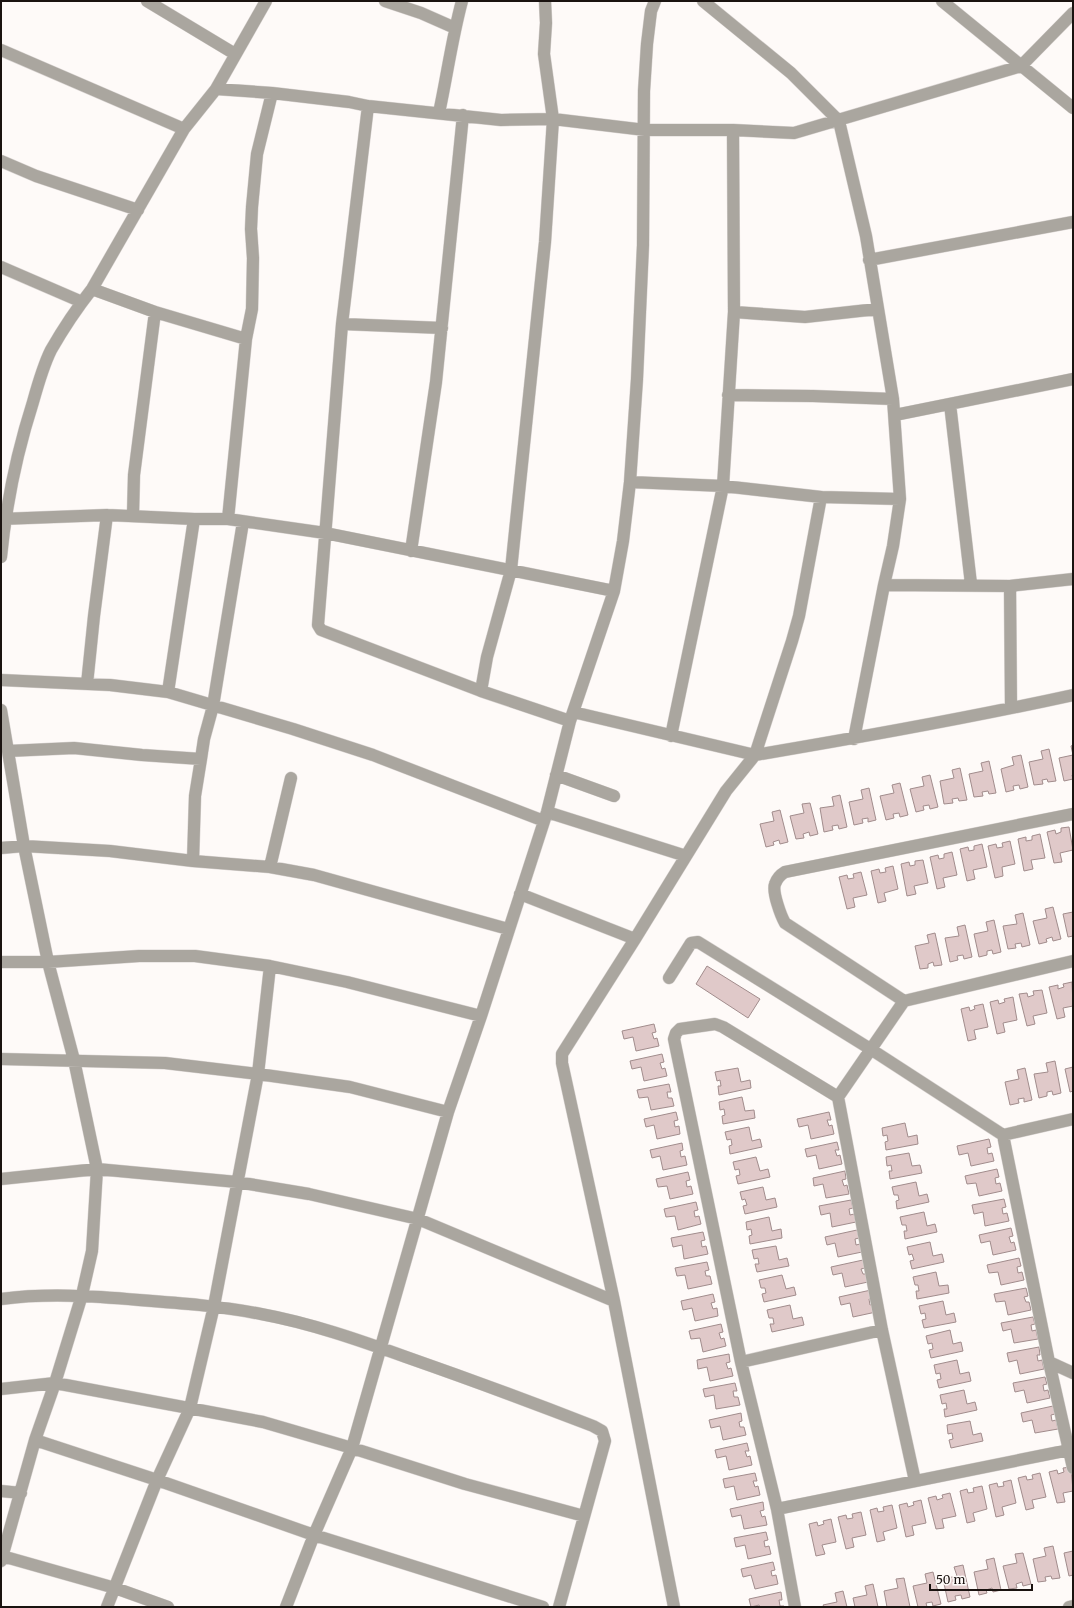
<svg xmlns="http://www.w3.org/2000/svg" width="1074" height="1608" font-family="Merriweather,serif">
<rect width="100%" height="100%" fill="#fefaf8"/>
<path fill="#e0c9c9" stroke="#a18c8c" d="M1073,745V775H1072L1073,779L1064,781L1059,758L1073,755L1071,746Z
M1049,749L1056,781L1048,782L1047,779L1042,780L1043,784L1034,785L1029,762L1043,759L1041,751Z
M1021,755L1028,787L1020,789L1019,785L1013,786L1014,790L1006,792L1001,769L1014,765L1012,757Z
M989,761L996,793L989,794L988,791L982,792L983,796L974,797L969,774L983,771L981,763Z
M960,768L967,800L959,801L958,798L952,799L953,803L944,804L940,781L954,778L952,770Z
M930,775L938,807L930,809L929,805L923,806L924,810L916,812L910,789L924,786L922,777Z
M900,783L908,815L900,817L899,813L893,814L894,818L886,820L880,796L894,793L892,785Z
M869,788L876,820L868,822V818L862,819L863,823L854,825L849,802L863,799L861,790Z
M840,795L847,827L839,829L838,825L832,826L833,830L824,832L820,808L834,806L832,797Z
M810,803L818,834L810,836L809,832L803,834L804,838L796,839L790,816L804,813L802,804Z
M780,810L788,842L780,844L779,840L773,842L774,845L766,847L760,824L774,821L772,812Z
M1069,827L1073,850L1060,853L1062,862L1054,863L1047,832L1055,830L1056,834L1061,832V828Z
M1040,834L1045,858L1031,860L1033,869L1024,871L1018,839L1026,837V841L1032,840V836Z
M1010,841L1015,864L1002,867L1003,876L995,878L988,846L996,844L997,848L1003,847L1002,843Z
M982,844L987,867L973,870L975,879L967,881L960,849L968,847L969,851L974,850V846Z
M952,852L957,875L943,878L945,887L937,889L930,857L938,855L939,859L944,858V854Z
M923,860L928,883L914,886L916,894L907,896L901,864L909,862L910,866L915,865V861Z
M893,866L898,889L884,893L886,901L878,903L871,871L879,869L880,873L886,872L885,868Z
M861,872L867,895L853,898L855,907L847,909L839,877L847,875L848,879L854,878L853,874Z
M1053,907L1061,939L1053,941L1052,937L1046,939L1047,942L1039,944L1033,921L1047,918L1045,909Z
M1073,912V936L1068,937L1063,914Z
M1023,913L1030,945L1022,947L1021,943L1015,944L1016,948L1008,949L1003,926L1017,924L1015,915Z
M994,920L1001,952L993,954L992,950L987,951V955L979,957L974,934L988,931L986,922Z
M965,925L972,957L964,959L963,955L957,956L958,960L950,962L945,938L959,936L957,927Z
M935,933L942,965L934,966L933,962L928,964V968L920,969L915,946L929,943L927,935Z
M707,966L760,999L748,1018L696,984Z
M1072,982L1073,1006L1063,1008L1065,1017L1057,1019L1049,987L1058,985V989L1064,987L1063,984Z
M1042,990L1047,1013L1033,1016L1035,1024L1027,1026L1019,994L1027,993L1028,997L1034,995L1033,991Z
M1013,997L1017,1020L1003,1023L1005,1032L997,1034L990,1002L998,1000L999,1004L1005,1002L1004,999Z
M983,1004L988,1027L974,1030L976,1039L968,1041L961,1009L969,1007L970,1011L975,1009L974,1006Z
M654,1024L656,1032L652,1033L654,1039L657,1038L659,1046L636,1051L633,1037L624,1039L622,1031Z
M662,1054L664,1062L660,1063L662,1069L665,1068L667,1076L644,1081L641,1067L632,1069L630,1061Z
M1055,1061L1061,1093L1053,1095L1052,1091L1047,1092V1096L1039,1098L1034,1074L1048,1072L1046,1063Z
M1073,1067V1091L1070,1092L1065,1069Z
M738,1068L741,1082L750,1080L751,1088L719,1095L718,1086H721L720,1080L717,1081L715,1072Z
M1025,1068L1032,1100L1024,1102V1098L1018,1099L1019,1103L1010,1105L1005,1082L1019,1079L1017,1070Z
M669,1084L671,1092H667L668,1098H672L674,1106L651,1110L648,1097L639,1098L637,1090Z
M742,1097L745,1111L754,1110L755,1118L723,1124L722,1116L725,1115L724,1109L720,1110L719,1102Z
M676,1112L678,1120L674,1121L675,1127L679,1126L680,1134L657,1139L654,1125L646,1127L644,1119Z
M829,1112L831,1120H827L829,1126L832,1125L834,1134L811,1139L808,1125L799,1127L797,1119Z
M905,1123L908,1137L917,1135L918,1144L886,1150L885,1142L888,1141L887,1135L883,1136L882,1128Z
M749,1127L752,1141L760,1139L762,1147L730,1154L729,1146L732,1145L731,1139L727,1140L725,1132Z
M989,1139L991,1147L987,1148L988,1154L992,1153L994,1161L971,1166L968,1153L959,1155L957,1146Z
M837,1142L839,1150H835L837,1156L840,1155L842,1164L819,1169L816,1155L807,1157L805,1149Z
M682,1143L683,1150L680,1151L681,1157L685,1156L687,1165L663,1170L660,1156L652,1158L650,1150Z
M909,1153L912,1166L920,1165L922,1173L890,1179L889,1171H892L891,1165L887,1166L886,1157Z
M756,1157L760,1171L768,1169L770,1177L738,1184L736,1176L740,1175L739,1169L735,1170L733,1162Z
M997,1169L999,1177L995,1178L996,1184L1000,1183L1002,1191L979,1196L976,1183L967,1184L965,1176Z
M845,1171L846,1179L842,1180L844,1186L847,1185L849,1194L826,1198L823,1184L814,1186L813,1178Z
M688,1172L690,1180L686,1181L687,1187L691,1186L693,1194L670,1199L667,1186L658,1187L656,1179Z
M916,1182L919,1196L927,1194L929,1202L897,1209L896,1201L899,1200L898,1195H894L892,1187Z
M763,1187L766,1200L775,1198L777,1207L745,1214L743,1206L747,1205L745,1199L742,1200L740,1192Z
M1004,1199L1006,1207L1002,1208L1003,1214L1007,1213L1009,1221L985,1226L983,1212L974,1214L972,1205Z
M851,1200L853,1208L849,1209L850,1215L854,1214L856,1222L832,1227L830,1213L821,1215L819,1206Z
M696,1202L698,1210L694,1211L695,1217L699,1216L701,1224L678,1230L675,1216L666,1217L664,1209Z
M924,1212L927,1226L935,1224L937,1232L905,1239L904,1231H907L906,1225H902L900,1217Z
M769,1217L772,1231L781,1229L782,1238L750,1244L749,1236L752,1235L751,1229L747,1230L746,1222Z
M1011,1228L1013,1236L1009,1237L1011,1243L1014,1242L1016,1250L993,1255L990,1241L981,1243L979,1235Z
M857,1230L859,1238L855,1239L856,1245L860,1244L862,1252L838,1257L835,1243L827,1245L825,1237Z
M703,1232L705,1240L701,1241L702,1247L706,1246L708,1254L684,1259L682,1245L673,1247L671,1238Z
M930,1242L933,1256L942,1254L944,1262L912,1269L910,1261L914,1260L912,1254L909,1255L907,1247Z
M776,1246L779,1260L787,1258L789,1266L757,1272L755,1264H759L758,1258L754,1259L752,1250Z
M1019,1258L1021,1266L1017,1267L1018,1273L1022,1272L1024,1280L1001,1285L998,1272L989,1273L987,1265Z
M863,1260L865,1268L861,1269L863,1274H866L868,1282L845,1287L842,1273L833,1275L831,1267Z
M707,1262L709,1270L705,1271L706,1276H710L712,1284L688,1289L685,1275L677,1276L675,1268Z
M936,1272L939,1286L948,1285L949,1293L917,1299L916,1291H919L918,1285H915L913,1277Z
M782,1275L786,1289L794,1287L796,1295L764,1302L762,1294L766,1293L765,1288H761L759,1280Z
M1026,1288L1028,1296L1024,1297L1026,1302H1029L1031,1310L1008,1315L1005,1301L996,1302L994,1294Z
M871,1290L873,1298L869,1299L870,1305L874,1304L876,1312L853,1317L850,1303L841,1305L839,1297Z
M713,1294L715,1302L711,1303L713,1309L717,1308L718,1316L695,1321L692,1308L683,1310L681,1301Z
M943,1301L946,1315L954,1313L956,1322L924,1328L922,1320L926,1319L925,1313L921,1314L919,1306Z
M790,1305L793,1319L802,1317L804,1325L772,1332L770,1324H774L773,1318H769L767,1310Z
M1033,1317L1035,1324L1031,1325L1032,1331L1036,1330L1038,1339L1014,1343L1011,1329L1003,1331L1001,1323Z
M721,1324L723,1332L719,1333L721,1339L724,1338L726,1346L703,1352L700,1338L691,1339L689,1331Z
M950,1330L953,1344L961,1342L963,1351L931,1358L929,1350L933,1349L932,1343L928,1344L926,1336Z
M1039,1347L1040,1355H1037L1038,1361L1042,1360L1044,1369L1020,1374L1017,1360L1009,1362L1007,1353Z
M729,1354L730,1362L726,1363L728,1369L731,1368L733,1376L710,1381L707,1367L698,1369L697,1360Z
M957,1360L960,1374L969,1372L971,1381L939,1388L937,1380L941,1379L940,1373L936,1374L934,1365Z
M1045,1377L1047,1384L1043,1385L1044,1391L1048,1390L1050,1398L1027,1403L1024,1390L1015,1392L1013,1383Z
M735,1383L737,1391H733L734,1397H738L740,1405L716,1409L714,1395L705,1397L703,1389Z
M964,1390L967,1404L975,1402L977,1410L945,1417L944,1409H947L946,1403L942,1404L940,1395Z
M1053,1406L1055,1414L1051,1415L1052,1421L1056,1420L1058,1429L1035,1433L1032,1420L1023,1422L1021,1413Z
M741,1413L742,1421L739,1422L740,1427H744L746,1435L723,1440L720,1426L711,1428L709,1420Z
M970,1421L973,1435L981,1433L983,1441L951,1448L949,1440L953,1439L952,1433L948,1434L947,1425Z
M747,1443L749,1451H745L747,1457L750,1456L752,1465L729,1470L726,1456L717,1458L715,1450Z
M1071,1467L1073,1491L1063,1493L1065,1502L1057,1503L1049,1472L1057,1470L1058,1474L1064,1472L1063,1468Z
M755,1473L757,1481H753L755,1487L758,1486L760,1495L737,1500L734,1486L725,1488L723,1479Z
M1040,1473L1046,1497L1032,1500L1034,1508L1026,1510L1018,1478L1026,1476L1027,1480L1033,1479L1032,1475Z
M1011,1480L1016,1503L1002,1507L1004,1515L996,1517L989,1485L997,1483L998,1487L1004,1486L1003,1482Z
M982,1486L987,1509L973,1513L975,1521L967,1523L960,1491L967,1489L968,1493L974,1492L973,1488Z
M950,1493L956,1516L942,1519L944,1528L936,1529L928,1498L936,1496L937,1500L943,1498L942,1495Z
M921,1500L926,1523L912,1526L914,1535L906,1537L899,1505L907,1503L908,1507L914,1505L913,1502Z
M763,1502L764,1510L760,1511L762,1517L765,1516L767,1525L744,1529L741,1515L732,1517L730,1509Z
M892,1505L897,1528L883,1532L885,1540L877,1542L870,1510L877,1508L878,1512L884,1511L883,1507Z
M861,1512L866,1535L852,1538L854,1547L846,1549L838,1517L846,1515L847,1519L853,1518L852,1514Z
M831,1519L836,1542L822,1545L825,1554L816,1556L809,1524L817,1522L818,1526L824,1524L823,1521Z
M766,1532L768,1540L764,1541L765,1547L769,1546L771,1554L748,1559L745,1545L736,1547L734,1538Z
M1053,1546L1060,1578L1052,1579L1051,1576L1045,1577L1046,1581L1038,1582L1033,1559L1046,1556L1044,1548Z
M1073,1551V1575L1069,1576L1064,1553Z
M1023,1553L1031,1584L1023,1586L1022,1582L1016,1584L1017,1588L1009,1589L1003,1566L1017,1563L1015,1554Z
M994,1558L1001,1590L993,1592L992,1588L986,1590L987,1593L979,1595L974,1572L988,1569L986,1560Z
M773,1562L775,1570L771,1571L772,1576L776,1575L778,1584L755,1589L751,1575L743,1577L741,1569Z
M963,1565L970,1597L962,1599L961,1595L955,1596L956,1600L948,1602L943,1579L957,1576L954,1567Z
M933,1572L941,1604L933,1606L932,1602L926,1603L927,1607H918L913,1586L927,1583L925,1574Z
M904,1578L910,1607H887L884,1591L898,1588L896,1579Z
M873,1584L878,1607H855L853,1598L867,1595L865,1586Z
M843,1591L847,1607H824L823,1605L837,1602L835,1593Z
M781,1592L782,1600H779L780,1606H784V1607H760L759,1605L751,1607L749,1599Z"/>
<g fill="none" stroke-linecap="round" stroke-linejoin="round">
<g stroke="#dad5d3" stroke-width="13">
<path id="minor" d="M147,1L235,54
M385,1L421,13L455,28
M703,1L791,73L839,121L866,236L893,399L900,499L893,546L884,585L854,739
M942,1L1073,108
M1,50L184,129
M216,89L272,93L349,102L368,106L501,120L553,119L645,130H733L794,133L1021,66L1073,13
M368,106L342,324L318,625L321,630L481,691L570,721
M439,113C447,76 452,38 462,1
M1,161L36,176L138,210
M869,260L1073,222
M1,267L82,302
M92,289L155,312L246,339
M734,312L805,317L877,309
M342,324L442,328
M728,395L813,396L893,399
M950,404L971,584
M895,415L1073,379
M630,482L723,486L821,497L900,499
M133,515L134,475L155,312
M1,519L107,515L194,519H228L325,533L614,591
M228,519L246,339L252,309L253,258L251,229L252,207L257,154L272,93
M411,551L436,382L463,115
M1,557C6,505 17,452 33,402C38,384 43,366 51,350C63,329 77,308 92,289L184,129L216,89L266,1
M884,585L1010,586L1073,579
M1010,586L1011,708
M1,680L110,685L168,692L293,729L373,755L544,821
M87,684L94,616L107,515
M481,691L487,657L511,570L545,242L553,119L544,54L546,23L545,1
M168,692L194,519
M1,710L24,846L48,962L74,1060L97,1169L92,1251L82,1295L55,1383L35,1440L1,1561
M573,712L755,755L792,641L799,616L821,497
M671,736L723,486L734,312L733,130
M8,751L74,748L142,755L201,759
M556,775L614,796
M547,812L686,856
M1,848L24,846L110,851L193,861L270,867L314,875L508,929
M193,861L195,796L201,759L204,739L213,706L243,522
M270,867L291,778
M520,894L635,939
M1,962H48L139,956H195L270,966L347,982L481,1016
M669,978L691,943L698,942L872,1050L1003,1135L1049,1362L1073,1468
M904,1001L785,923C781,916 772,892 775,884C777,878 780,875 785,872L1073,814
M1,1059L165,1063L258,1074L350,1087L448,1112
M838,1097L882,1330L915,1481
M1003,1135L1073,1119
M1,1179L97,1169L237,1182L309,1194L418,1219L614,1301
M1,1299C47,1293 93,1296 139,1300C180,1303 221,1306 261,1314C310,1323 359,1340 406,1357C469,1379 531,1402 593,1426L602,1431L605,1441L559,1607
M741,1362L882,1330
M1049,1362L1073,1373
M1,1389L55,1383L263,1422L352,1448L465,1484L584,1516
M35,1440L157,1480L314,1535L543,1607
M1,1491L21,1493
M777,1509L1069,1450L1072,1444
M2,1556L115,1588L168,1607
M107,1607L157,1480L190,1408L214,1306L258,1074L270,966
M286,1607L314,1535L352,1448L448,1112L481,1016L547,812L570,721L614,591L623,541L630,482L637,379L643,245L644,91L647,44L651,11L655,1
M674,1607L614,1301L562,1063V1054L635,939L726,791L755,755C862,737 968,718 1073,695
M795,1607L777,1509L741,1362L674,1039L676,1033L680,1029L715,1024L723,1027L838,1097L904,1001L1073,961
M1069,1607L1073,1606"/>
</g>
<use href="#minor" stroke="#aaa69f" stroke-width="12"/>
</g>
<rect width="1074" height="1608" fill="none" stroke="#1a1310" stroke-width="4"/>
<path d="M930 1584v6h102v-6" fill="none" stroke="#1a1310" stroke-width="2"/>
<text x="936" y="1584" font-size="12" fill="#1a1310" stroke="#fefaf8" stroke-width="3" paint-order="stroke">50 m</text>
</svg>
